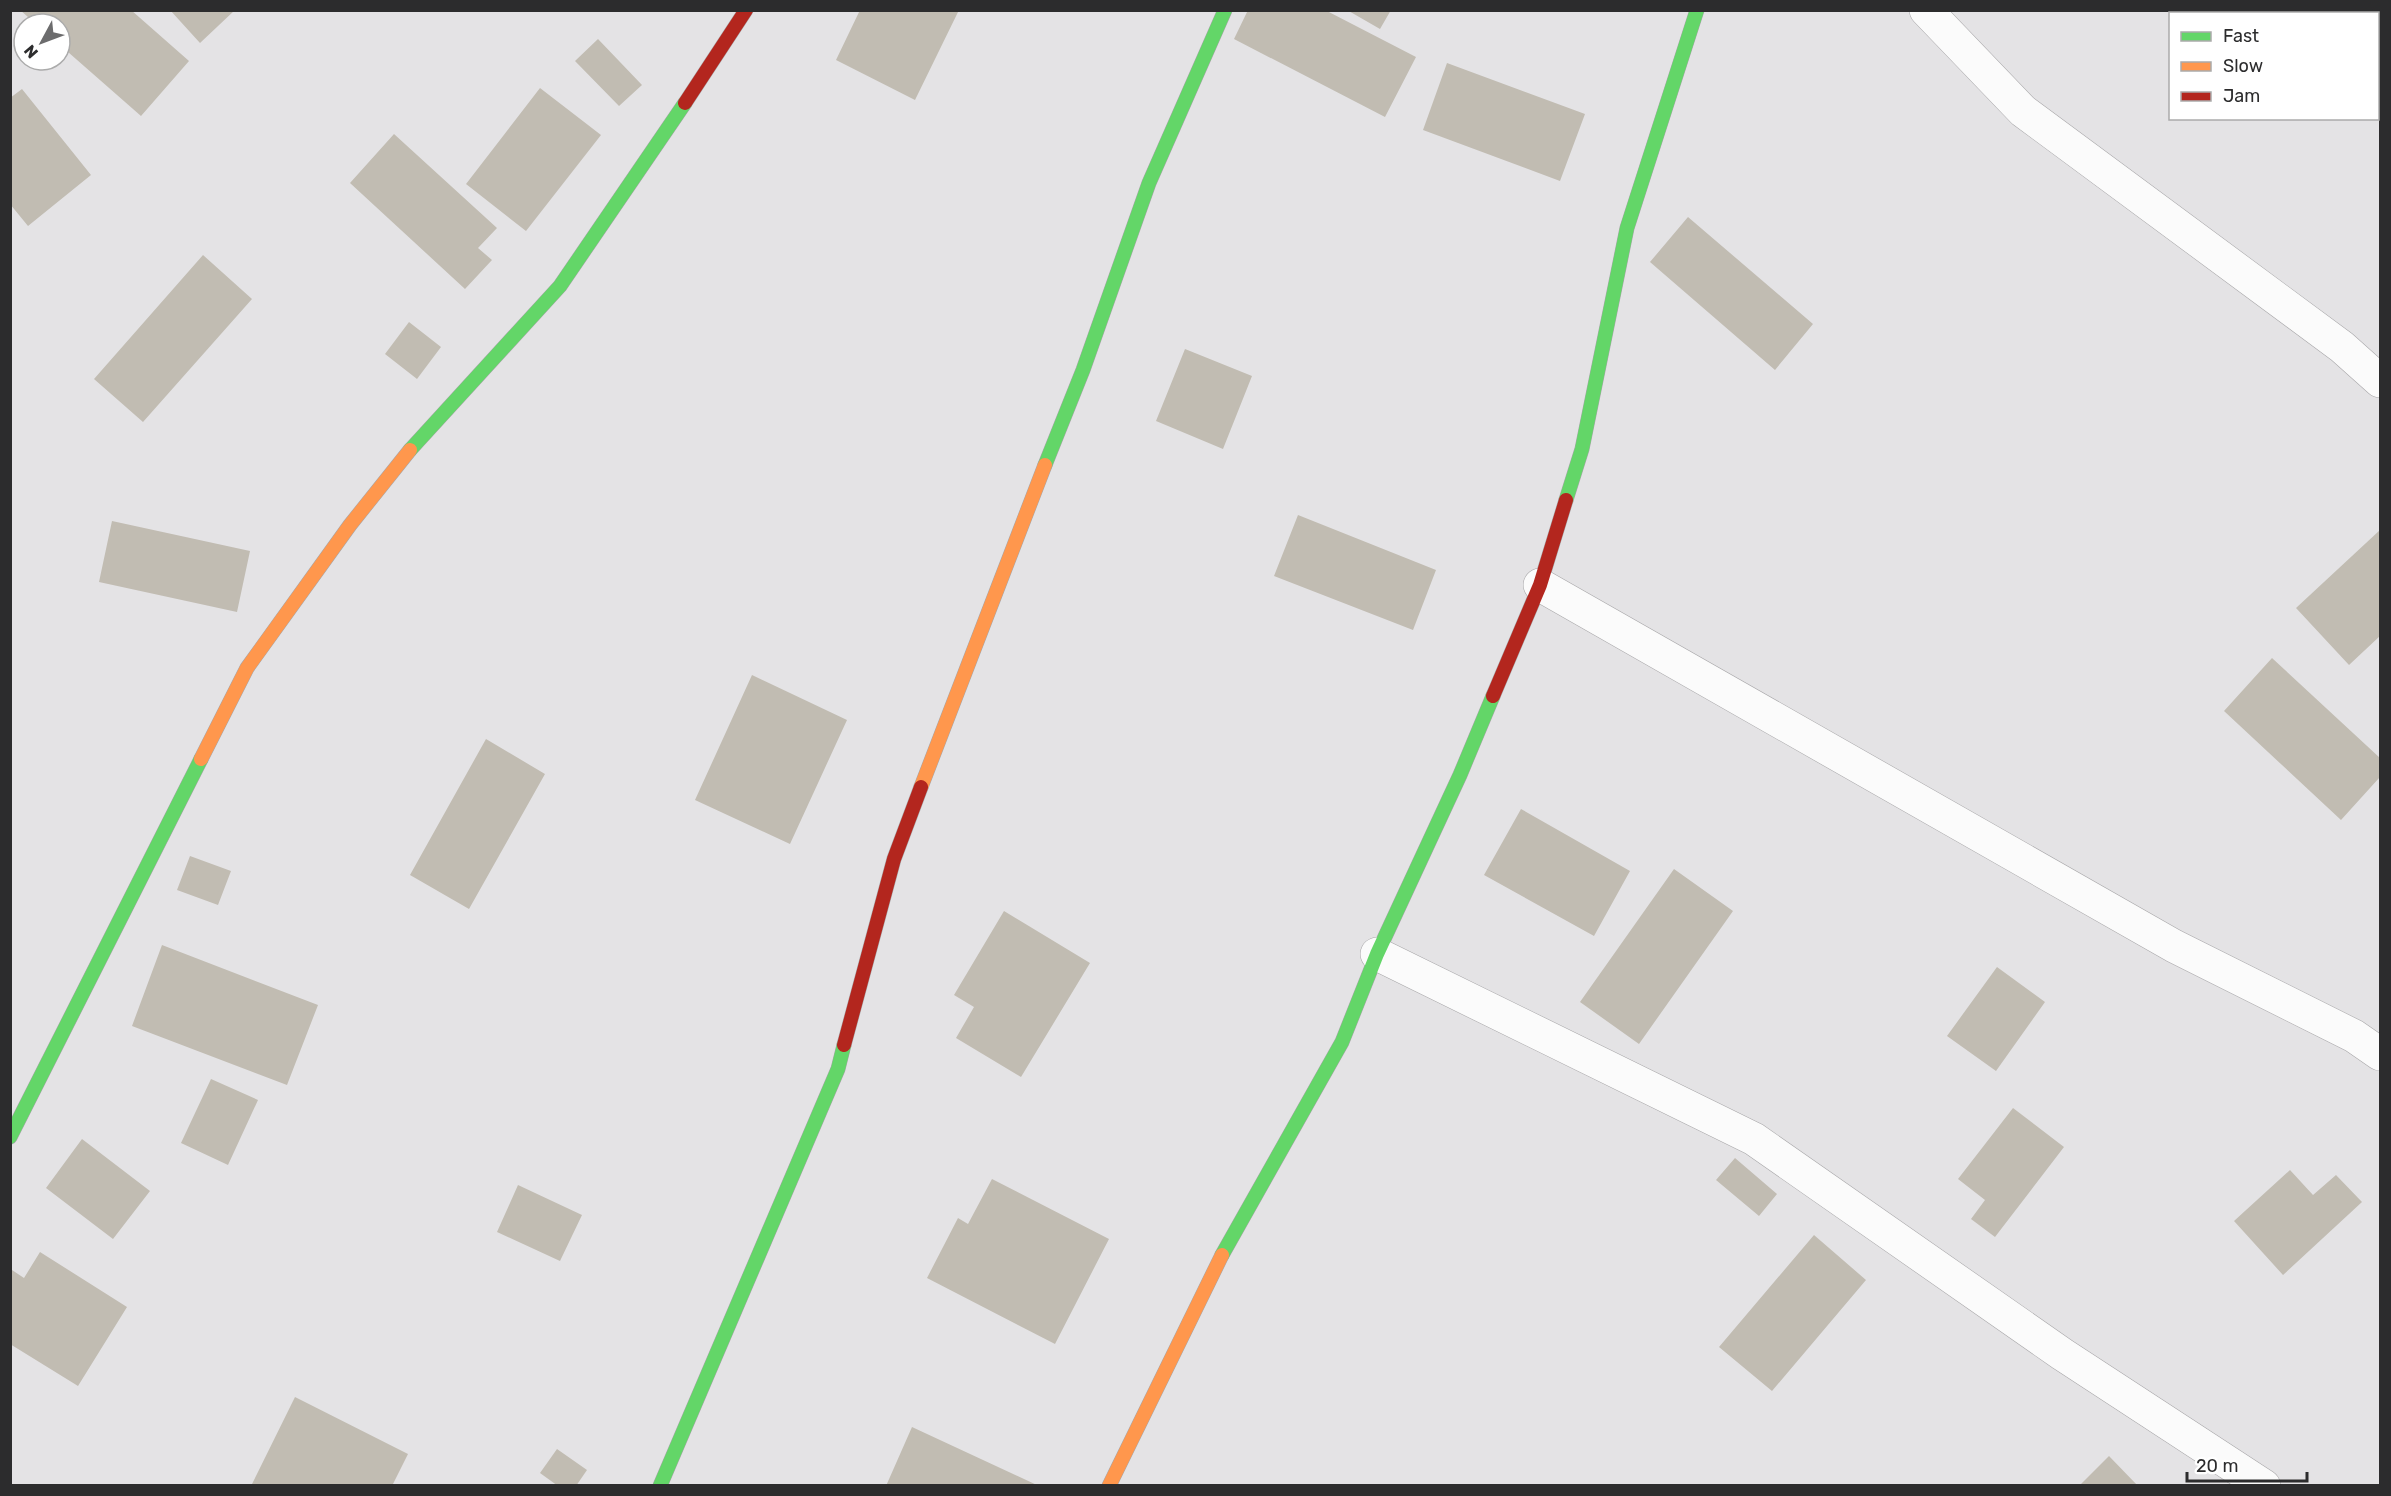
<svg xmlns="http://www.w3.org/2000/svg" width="2391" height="1496" font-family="Rubik,sans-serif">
<rect width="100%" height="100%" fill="#e4e3e5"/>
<path fill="#c1bcb2" d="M20,10H131L189,61L141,116L60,45V24H36Z
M170,10H235L200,43Z
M860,10H959L915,100L836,60Z
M1248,10H1325L1416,57L1385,117L1234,39Z
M1347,10H1391L1380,29Z
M598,39L642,85L619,106L575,61Z
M1447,63L1585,114L1560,181L1423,130Z
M540,88L601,135L526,231L466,184Z
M22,89L91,175L28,226L10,204V98Z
M394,134L497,228L478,248L492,260L465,289L350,183Z
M1688,217L1813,324L1775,370L1650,262Z
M203,255L252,299L143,422L94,379Z
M409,322L441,347L417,379L385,354Z
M1185,349L1252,376L1223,449L1156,421Z
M1298,515L1436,570L1413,630L1274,576Z
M112,521L250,551L237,612L99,582Z
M2380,530V636L2349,665L2296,608Z
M2272,658L2380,758V777L2341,820L2224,711Z
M752,675L847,720L790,844L695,800Z
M486,739L545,774L469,909L410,875Z
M1521,809L1630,871L1594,936L1484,875Z
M190,856L231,871L218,905L177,890Z
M1674,869L1733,911L1639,1044L1580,1002Z
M1004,911L1090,963L1021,1077L956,1038L974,1007L954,995Z
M162,945L318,1005L287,1085L132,1026Z
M1997,967L2045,1002L1996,1071L1947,1036Z
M211,1079L258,1100L228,1165L181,1143Z
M2013,1108L2064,1147L1995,1237L1971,1219L1985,1200L1958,1179Z
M82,1139L150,1191L113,1239L46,1188Z
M1735,1158L1777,1194L1759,1216L1716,1180Z
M2290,1170L2313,1195L2336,1175L2362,1202L2283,1275L2234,1221Z
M992,1179L1109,1239L1055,1344L927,1278L958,1218L968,1224Z
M518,1185L582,1215L560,1261L497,1232Z
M1814,1235L1866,1280L1772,1391L1719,1347Z
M40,1252L127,1307L78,1386L10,1344V1273L12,1270L24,1278Z
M295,1397L408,1454L392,1486H251Z
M912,1427L1039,1486H886Z
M557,1449L587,1470L576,1486H558L540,1473Z
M2109,1456L2138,1486H2079Z"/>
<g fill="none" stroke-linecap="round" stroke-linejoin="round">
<g stroke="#a7a6a8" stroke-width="34">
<path id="street" d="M1926,10L2023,111L2342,347L2380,381
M1540,585L2174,946L2354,1036L2380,1054
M1377,954L1754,1139L2062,1354L2264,1486"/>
</g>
<g stroke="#a7a6a8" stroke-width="15">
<path id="fast" d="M410,450L560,286L685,103
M1045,465L1083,370L1149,183L1225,10
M1566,500L1582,449L1627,228L1697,10
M10,1137L201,759
M1222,1255L1342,1042L1377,954L1460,775L1493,696
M660,1486L838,1069L844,1045"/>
</g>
<g stroke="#a7a6a8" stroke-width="15">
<path id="slow" d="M201,759L247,668L350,525L410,450
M921,787L1045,465
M1109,1486L1222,1255"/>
</g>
<g stroke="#a7a6a8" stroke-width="15">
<path id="jam" d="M685,103L746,10
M1493,696L1540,585L1566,500
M844,1045L894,859L921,787"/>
</g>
<use href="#street" stroke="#fbfbfb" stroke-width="33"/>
<use href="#fast" stroke="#63d668" stroke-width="14"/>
<use href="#slow" stroke="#ff974d" stroke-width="14"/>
<use href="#jam" stroke="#b3261e" stroke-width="14"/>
</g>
<rect width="2391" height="1496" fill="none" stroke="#2c2c2d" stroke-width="24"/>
<rect x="2169" y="12" width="210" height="108" fill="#ffffff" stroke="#ababab" stroke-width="1.5"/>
<rect x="2181" y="32" width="30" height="9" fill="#63d668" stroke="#ababab" stroke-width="1.5"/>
<text x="2223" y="42" font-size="18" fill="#2c2c2d">Fast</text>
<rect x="2181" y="62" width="30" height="9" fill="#ff974d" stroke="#ababab" stroke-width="1.5"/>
<text x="2223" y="72" font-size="18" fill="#2c2c2d">Slow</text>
<rect x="2181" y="92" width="30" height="9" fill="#b3261e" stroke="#ababab" stroke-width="1.5"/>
<text x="2223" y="102" font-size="18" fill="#2c2c2d">Jam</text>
<g transform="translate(42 42) rotate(229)"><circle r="28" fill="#ffffff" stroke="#ababab" stroke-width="1.5"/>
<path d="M0-4.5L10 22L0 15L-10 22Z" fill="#6c6c6d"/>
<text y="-9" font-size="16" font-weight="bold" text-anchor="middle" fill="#2c2c2d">N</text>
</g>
<path d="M2187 1472v9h120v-9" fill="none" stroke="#2c2c2d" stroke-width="3"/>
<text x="2196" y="1472" font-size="18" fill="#2c2c2d" stroke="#ffffff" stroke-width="4.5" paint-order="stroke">20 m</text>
</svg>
